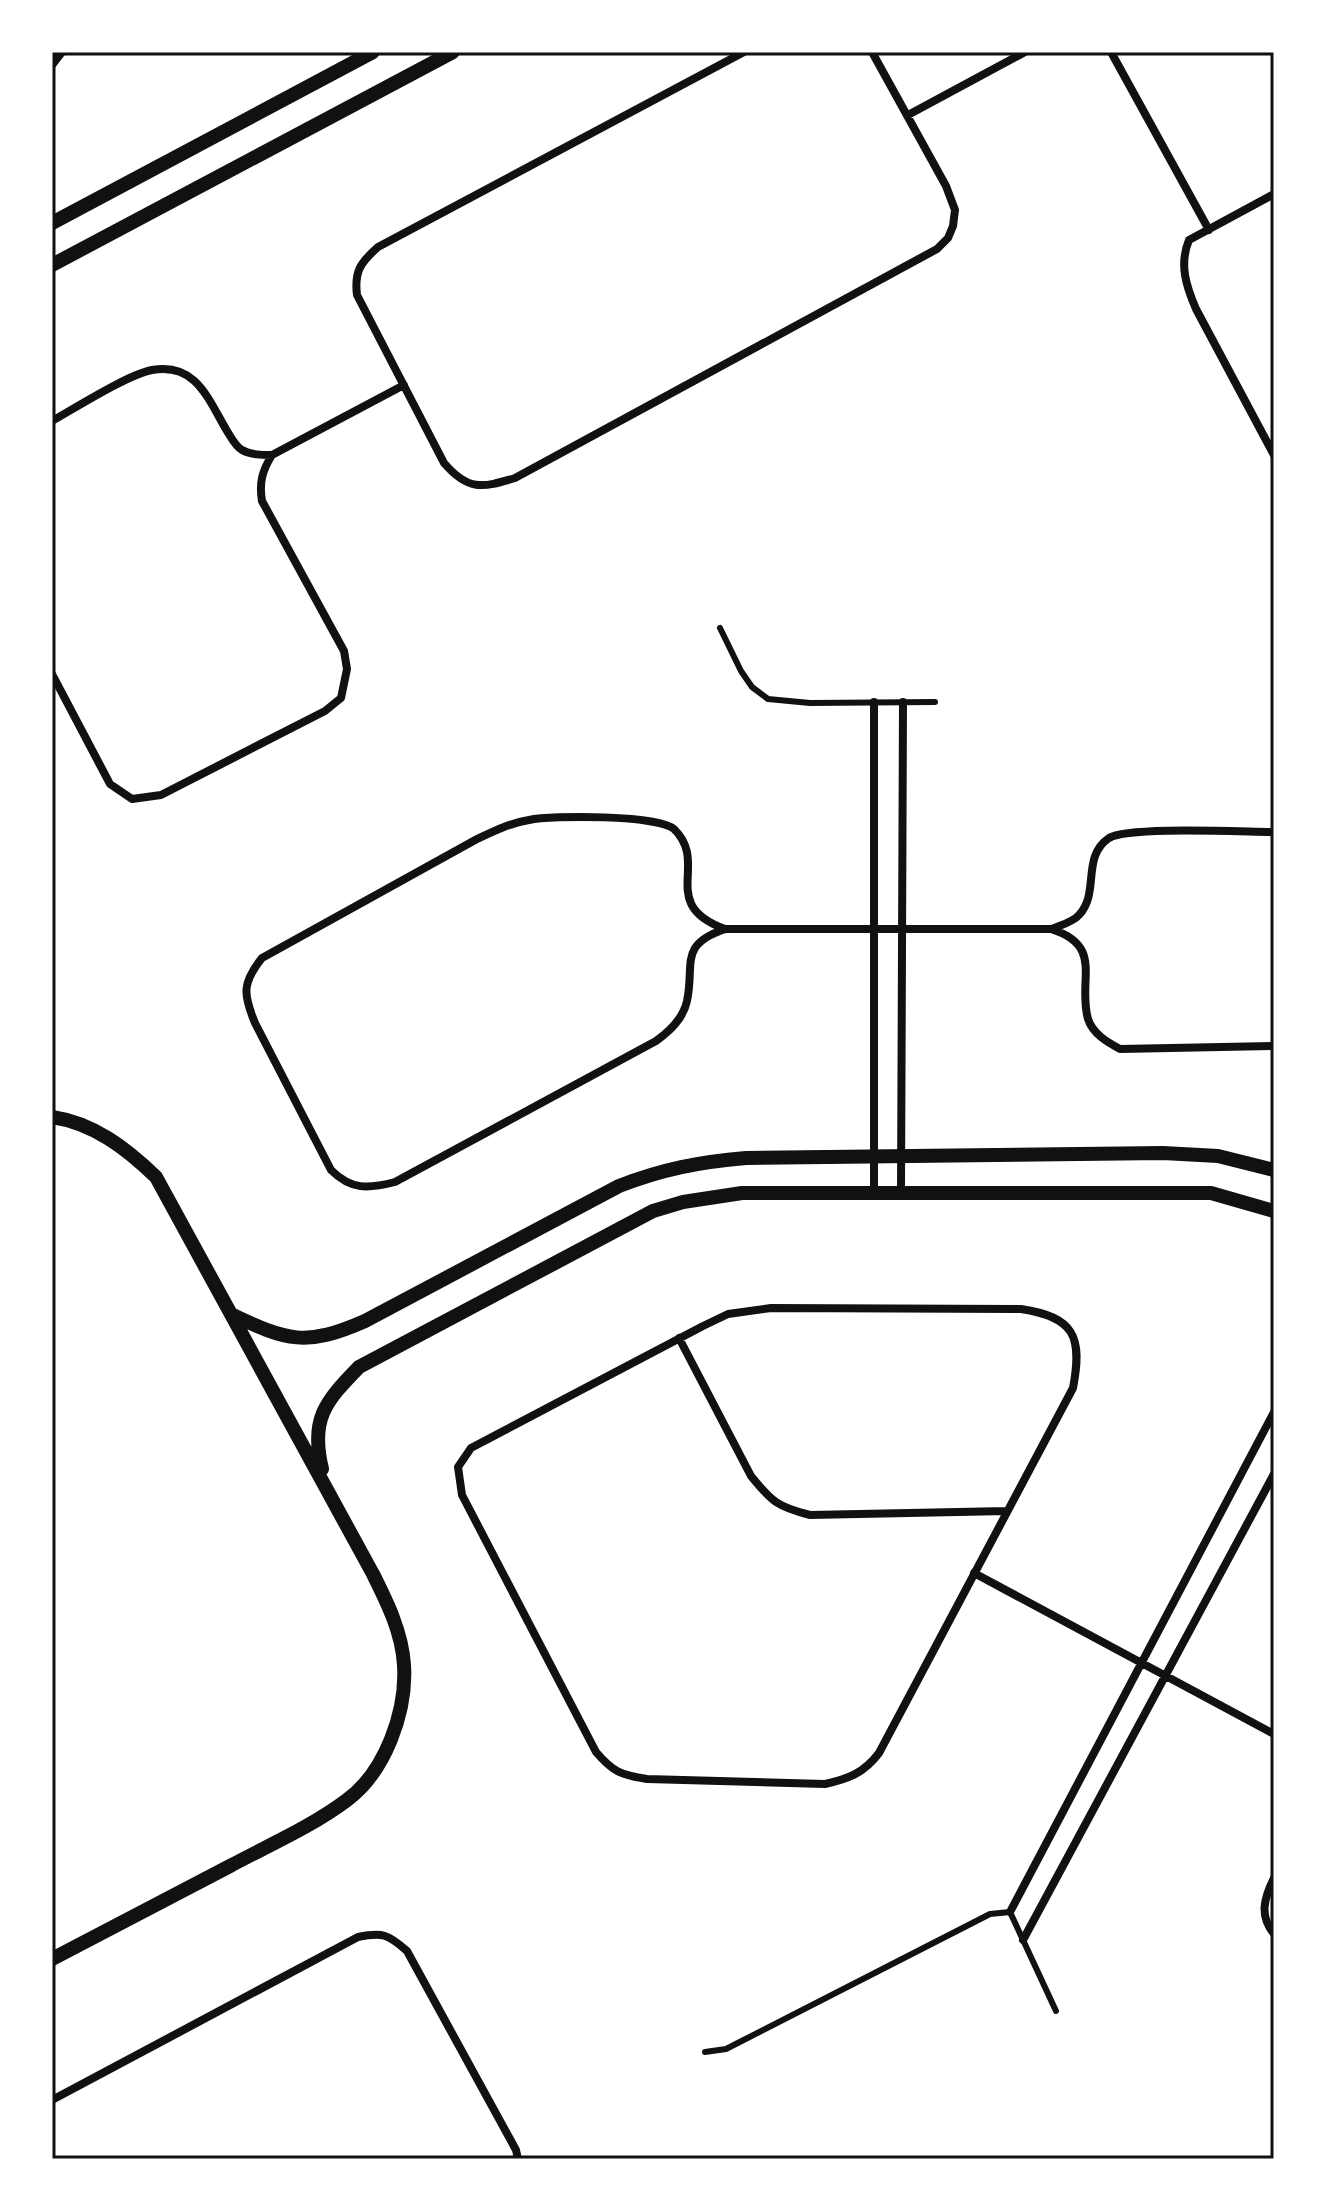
<svg xmlns="http://www.w3.org/2000/svg" width="1326" height="2211" font-family="'Exo 2',sans-serif">
<rect width="100%" height="100%" fill="#fff"/>
<g fill="none" stroke-linecap="round" stroke-linejoin="round">
<path stroke="#111" stroke-width="6" d="M720,628L741,671L752,687L768,699L810,703L935,702
M705,2052L726,2049L990,1914L1010,1912L1056,2011"/>
<path stroke="#111" stroke-width="8" d="M744,52L378,247C361,262 354,271 357,295L444,463C468,491 482,488 515,478L937,249L948,238L953,226L955,210L946,186L872,52
M1111,52L1209,230
M52,65L62,52
M908,115L1025,52
M1274,194L1189,240C1179,264 1186,286 1196,309L1274,455
M52,421C75,408 129,374 152,370C196,362 208,399 227,431C231,437 235,446 242,450C251,455 262,455 272,455L404,385
M52,674L110,784L132,799L161,795L325,711L341,698L347,669L344,651L262,501C259,483 262,471 272,455
M725,929C657,904 710,864 674,829C659,815 552,815 529,820C510,823 494,831 477,839L262,958C242,983 243,994 255,1023L331,1170C351,1190 368,1189 395,1182L656,1041C670,1031 683,1019 687,1001C695,964 678,945 725,929H1051C1105,946 1077,980 1088,1019C1093,1034 1107,1042 1120,1049L1274,1046
M1052,929C1061,925 1073,922 1079,915C1100,893 1081,857 1109,838C1128,826 1245,832 1274,832
M874,1193V702
M901,1193L903,702
M771,1308L1021,1309C1074,1317 1083,1336 1073,1388L879,1753C864,1773 848,1779 825,1784L647,1779C621,1775 613,1772 596,1752L462,1495L458,1467L471,1448L703,1326L728,1314Z
M679,1338L751,1476C772,1502 778,1507 810,1515L1007,1511
M974,1573L1274,1734
M1274,1878C1264,1898 1259,1916 1274,1934
M1010,1912L1274,1412
M1023,1940L1274,1474
M52,2100L358,1937C382,1932 388,1934 407,1951L516,2150L518,2159"/>
<path stroke="#111" stroke-width="14" d="M52,223L373,52
M52,265L453,52
M52,1117C94,1123 127,1149 156,1177L373,1574C387,1602 402,1632 404,1665C407,1712 385,1772 347,1800C311,1827 269,1845 230,1866C171,1897 111,1928 52,1959
M231,1314C287,1341 306,1347 365,1321L619,1186C663,1169 699,1162 746,1158L1163,1153L1218,1156L1274,1170
M322,1469C310,1419 325,1402 359,1367L653,1211L683,1202L742,1193H1211L1274,1211"/>
</g>
<rect width="1326" height="2211" fill="none" stroke="#ffffff" stroke-width="108"/>
<rect x="54" y="54" width="1218" height="2103" fill="none" stroke="#111" stroke-width="3"/>
</svg>
